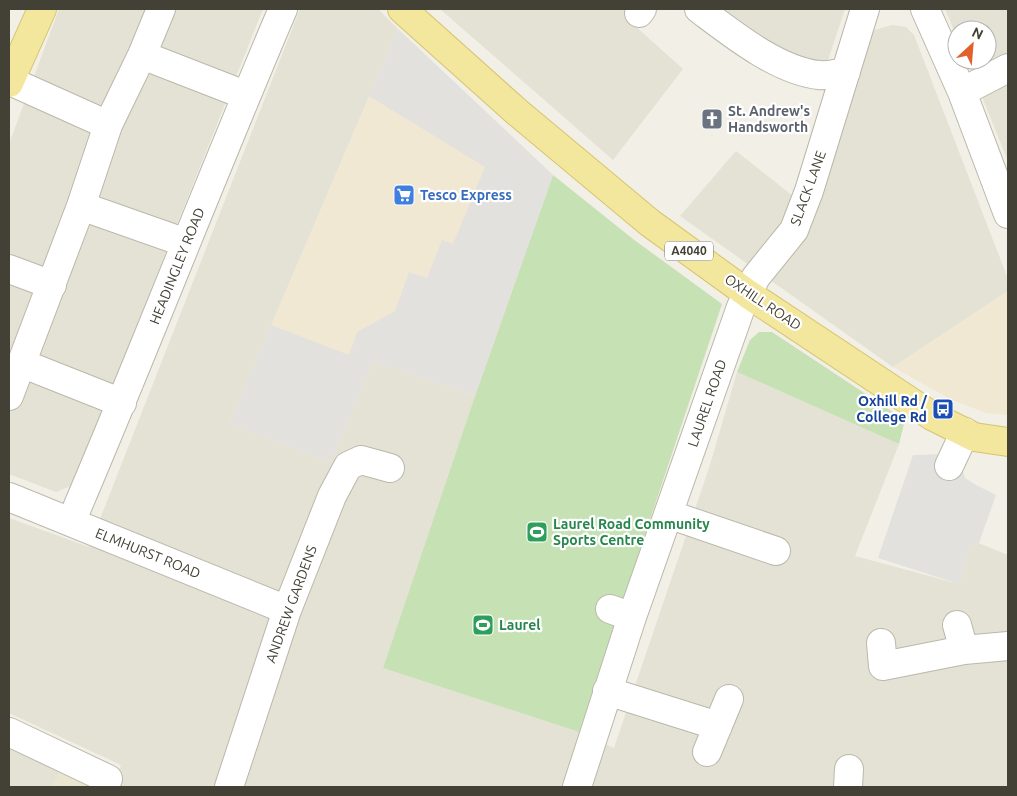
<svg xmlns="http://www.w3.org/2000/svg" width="1017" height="796" font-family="Ubuntu,sans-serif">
<rect width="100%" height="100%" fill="#f1efe6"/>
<path fill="#e4e1d5" d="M59,9H263L73,485L56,492L9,474V144Z
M300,9H378L398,29L229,424L373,360L475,396L383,668L579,732L614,748L710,465L737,372L899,444L855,556L959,584L971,540L1008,555V787H112L121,765L9,713V518L89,547Z
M440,9H629L624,16L683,69L613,160Z
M711,9H845L824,72L777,54Z
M945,9H1008V161L967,60H987V30H957V37Z
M892,25L906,27L914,35L1008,279V291L893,367L680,216L736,151L808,208L871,31Z
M9,743L62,768L53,787H9Z"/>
<path fill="#f1e8d3" d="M398,29L553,175L475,396L373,361L331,462L229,424Z
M1008,291V415L986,413L950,399L893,367Z"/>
<path fill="#e9e5d1" d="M62,768L104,787H53Z"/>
<path fill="#c6e1b3" d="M553,175L633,239L722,304L579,732L383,668L475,396Z
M759,332H772L905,420L899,444L737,372L750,340Z"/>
<path fill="#e2e1dd" d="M398,29L553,175L475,396L373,361L331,462L229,424L271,325L349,355L357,332L395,311L409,272L427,278L442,240L453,244L485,167L369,96Z
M947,454L960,461L965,478L976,485L996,495L979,543L971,541L959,584L878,558L913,455Z"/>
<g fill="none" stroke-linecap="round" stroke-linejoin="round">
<g stroke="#bbb8aa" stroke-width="30">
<path id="minor" d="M699,9C731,33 778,71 819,75C827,76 837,73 846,72
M925,9L962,92L1008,214
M639,13L642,9
M142,55L245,95
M10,81L108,125
M962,92L1008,68
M81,206L186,243
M9,269L52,285
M21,363L122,403
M9,396L81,206L108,125L142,55L161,9
M949,466L965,432
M9,497L287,610
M668,514L776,551
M71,522C144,352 210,179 283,9
M610,609L632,617
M957,625L964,650
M881,643L883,666L964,650L1008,646
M607,691L718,726
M9,732L108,779
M707,752L729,699
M229,787L287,610L332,496L348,466L361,460L390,468
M577,787L632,617L741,307L756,277L794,230L809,191L865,9
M848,787L849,769"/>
</g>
<g stroke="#d6c56f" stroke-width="30">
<path id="major" d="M402,9L517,112L650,223L748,294L932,416L974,437L1008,442
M9,83L42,9"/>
</g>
<use href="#minor" stroke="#fff" stroke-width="28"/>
<use href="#major" stroke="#f3e69d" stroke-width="28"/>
</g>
<defs>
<g id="church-square" transform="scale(1.125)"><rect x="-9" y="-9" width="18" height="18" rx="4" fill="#6b7280" stroke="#fff"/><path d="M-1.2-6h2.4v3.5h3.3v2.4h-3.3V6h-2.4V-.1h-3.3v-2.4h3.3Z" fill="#fff"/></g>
<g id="supermarket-square" transform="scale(1.125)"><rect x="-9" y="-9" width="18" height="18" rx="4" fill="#3f7fe0" stroke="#fff"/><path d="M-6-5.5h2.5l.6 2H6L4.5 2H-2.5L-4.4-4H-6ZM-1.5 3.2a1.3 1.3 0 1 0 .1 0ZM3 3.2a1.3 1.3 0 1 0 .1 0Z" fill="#fff"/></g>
<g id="bus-square" transform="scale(1.125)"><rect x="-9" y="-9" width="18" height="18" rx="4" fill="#1a4fb4" stroke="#fff"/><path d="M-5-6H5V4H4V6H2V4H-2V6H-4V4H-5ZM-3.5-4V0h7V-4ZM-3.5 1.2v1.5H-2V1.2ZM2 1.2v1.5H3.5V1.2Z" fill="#fff"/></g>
<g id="stadium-square" transform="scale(1.125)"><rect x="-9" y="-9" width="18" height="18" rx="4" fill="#2e9e5b" stroke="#fff"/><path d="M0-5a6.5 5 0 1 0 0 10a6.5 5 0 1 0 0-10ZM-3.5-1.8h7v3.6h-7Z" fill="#fff"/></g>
</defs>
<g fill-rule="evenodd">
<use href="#church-square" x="712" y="119"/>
<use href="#supermarket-square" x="404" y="195"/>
<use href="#bus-square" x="943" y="409"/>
<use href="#stadium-square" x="537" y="532"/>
<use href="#stadium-square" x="483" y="625"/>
</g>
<g text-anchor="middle" stroke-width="4.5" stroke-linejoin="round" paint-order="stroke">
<rect fill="#fff" stroke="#7b7972" stroke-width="1" x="665" y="241.5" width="48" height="19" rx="4"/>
<g font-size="12" font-weight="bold" fill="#434036">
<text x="689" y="255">A4040</text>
</g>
<g font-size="14" font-weight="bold" fill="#5b616d" stroke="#fff" text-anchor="start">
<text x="728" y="116">St. Andrew's<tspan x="728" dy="16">Handsworth</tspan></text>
</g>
<g font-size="14" fill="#434036" stroke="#fff">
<text transform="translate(808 188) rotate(-70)" y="5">SLACK LANE</text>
<text transform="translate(177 266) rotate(-68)" y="5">HEADINGLEY ROAD</text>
<text transform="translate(763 302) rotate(34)" y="5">OXHILL ROAD</text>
<text transform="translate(707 403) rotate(-71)" y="5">LAUREL ROAD</text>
<text transform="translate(148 553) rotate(22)" y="5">ELMHURST ROAD</text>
<text transform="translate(291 604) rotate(-70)" y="5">ANDREW GARDENS</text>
</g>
<g font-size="14" font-weight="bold" fill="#366cbe" stroke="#fff" text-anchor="start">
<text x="420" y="200">Tesco Express</text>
</g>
<g font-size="14" font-weight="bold" fill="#164399" stroke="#fff" text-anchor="end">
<text x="927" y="406">Oxhill Rd /<tspan x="927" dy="16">College Rd</tspan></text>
</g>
<g font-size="14" font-weight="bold" fill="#27864d" stroke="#fff" text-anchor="start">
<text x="553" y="529">Laurel Road Community<tspan x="553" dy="16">Sports Centre</tspan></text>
<text x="499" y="630">Laurel</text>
</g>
</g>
<rect width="1017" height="796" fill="none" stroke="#434036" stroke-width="20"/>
<g transform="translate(972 45) rotate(26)"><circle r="24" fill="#ffffff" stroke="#b4b3af"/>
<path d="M0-4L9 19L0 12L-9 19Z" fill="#e2602c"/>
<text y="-8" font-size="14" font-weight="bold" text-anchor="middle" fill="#434036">N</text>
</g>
</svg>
